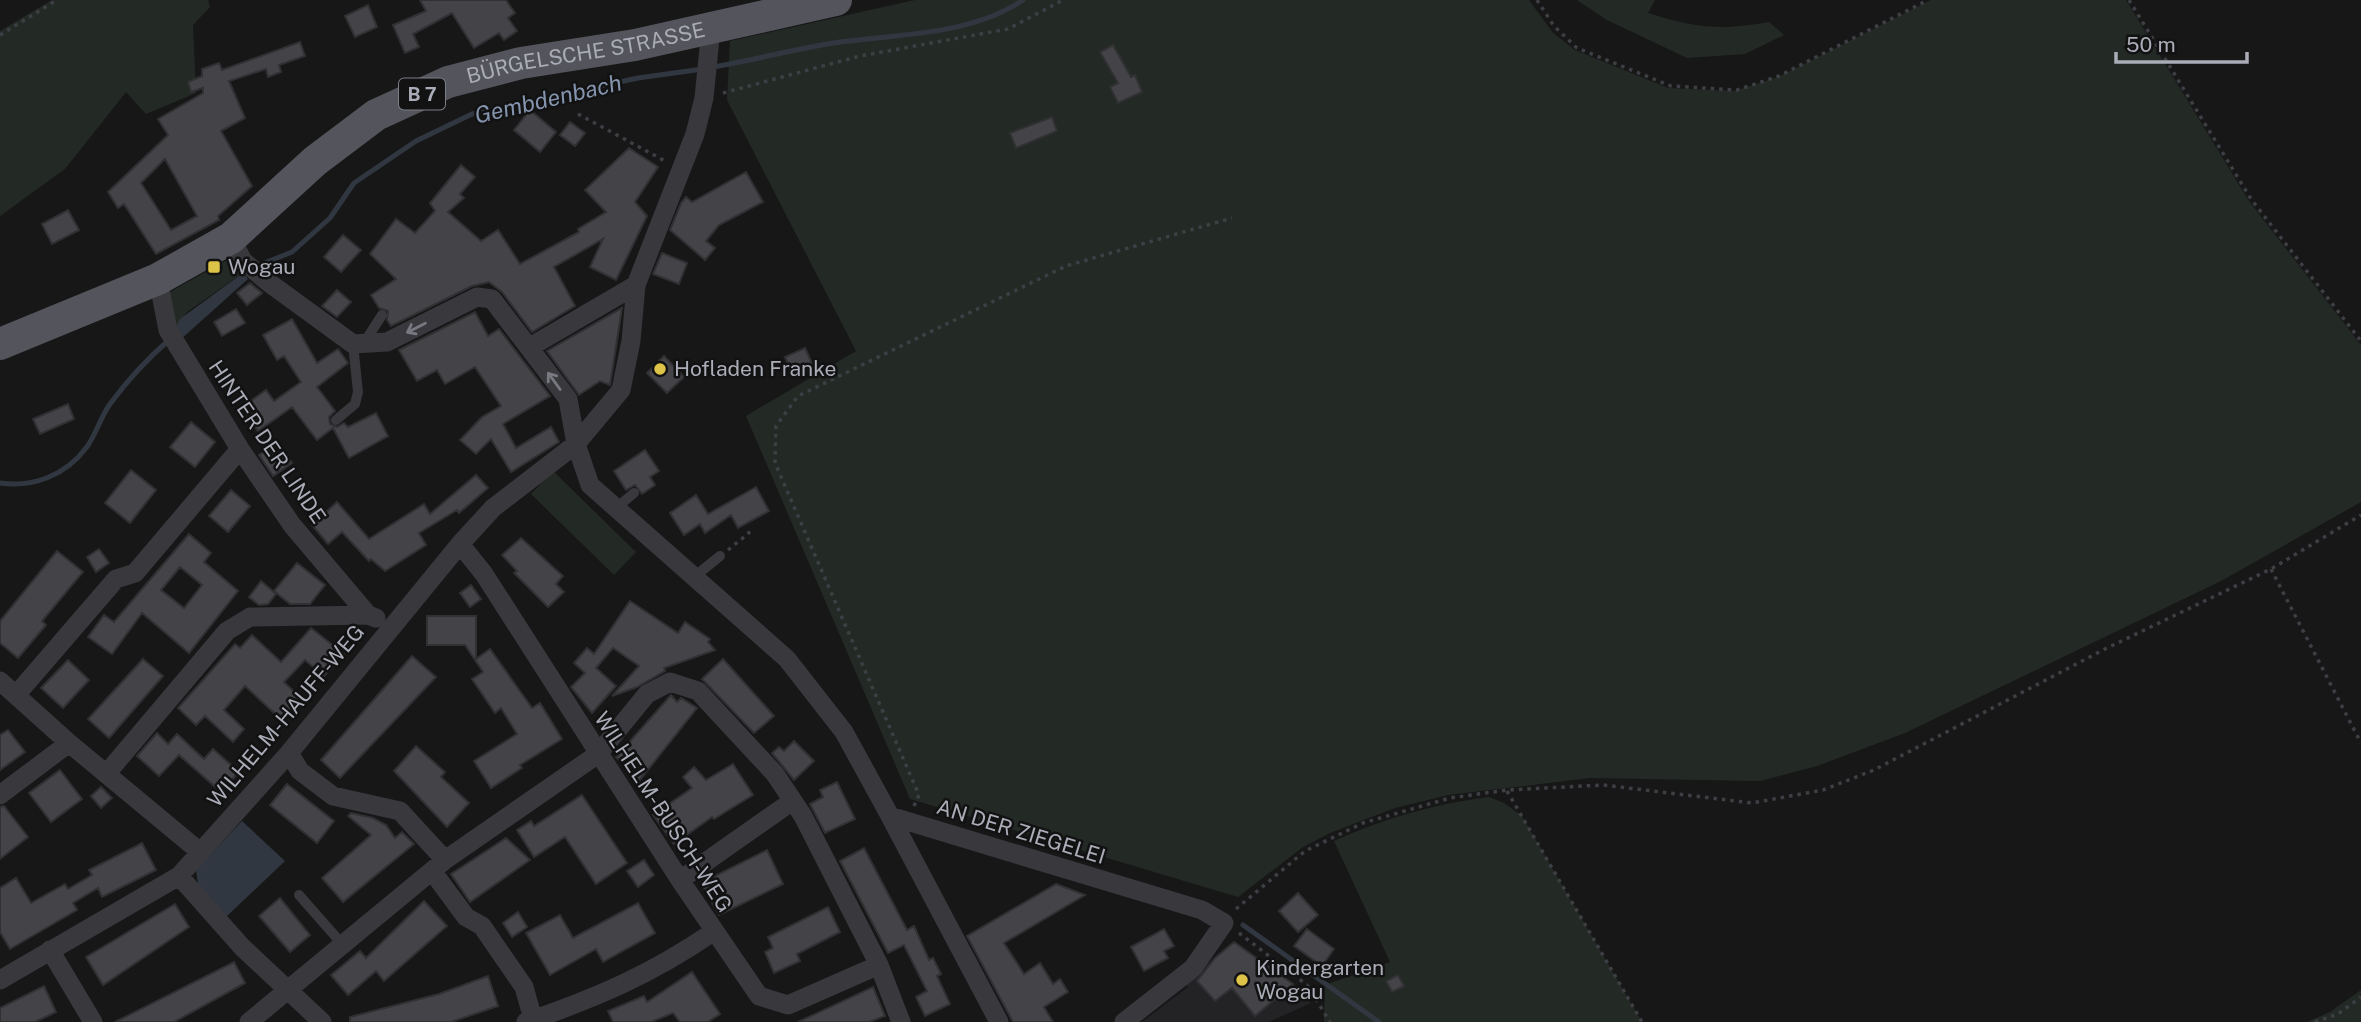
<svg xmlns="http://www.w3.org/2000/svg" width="2361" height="1022" font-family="'Public Sans',sans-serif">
<rect width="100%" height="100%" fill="#171718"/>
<path fill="#232325" d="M1234,942L1305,992L1311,1003L1269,1022H1142L1188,987L1184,983Z"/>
<path fill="#232a25" d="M52,0H208L210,7L193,25L196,93L146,114L126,92L65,169L0,216V31Z
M915,0H1529L1553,33L1575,50L1668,88L1734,91L1778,77L1931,0H2126L2249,201L2361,345V502L2221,581L1905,733L1817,766L1760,781L1590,778L1448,795L1395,808L1330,833L1303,847L1238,897L910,799L746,416L856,351L727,100L730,41Z
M1577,0H1655L1648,13C1696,28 1719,31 1769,22L1784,35L1745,54L1687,58L1607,20Z
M227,260L243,273L187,312L174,330L167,301L170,292Z
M553,471L636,552L614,575L531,494Z
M1489,797L1504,803L1522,816L1642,1022H1324L1325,985L1390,962L1334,841C1384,818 1435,804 1489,797Z
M2361,990V1022H2307L2330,1012Z"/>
<path fill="#313740" d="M243,273L248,279L180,340L174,330L180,319Z
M242,821L285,861L226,917L198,884L196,870Z"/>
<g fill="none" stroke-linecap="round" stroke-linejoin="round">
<path stroke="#313740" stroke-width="5" d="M713,67C756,60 797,48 840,42C899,34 972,35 1023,0
M257,266L292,252L330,218L354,183L416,141L472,114L638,78L703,69
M0,483C33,488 66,475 86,448C96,435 100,418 110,404C127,381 147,359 169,340
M1243,925L1379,1022"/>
</g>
<path fill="#444448" stroke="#313134" stroke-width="2" fill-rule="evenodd" d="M420,0H506L515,13L508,18L517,31L504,40L499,33L474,48L452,13L413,34L419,47L405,53L393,25L426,11Z
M368,5L377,27L355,37L345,16Z
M300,42L305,56L279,65L281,72L268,77L266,69L229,81L245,118L221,131L252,186L218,216L219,220L156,254L124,204L118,208L108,192L168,135L158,119L203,93V88L191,92L188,82L202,76V69L219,63L222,70ZM165,159L197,216L171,230L141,183Z
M1113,45L1131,77L1135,75L1142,92L1118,103L1110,87L1118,83L1100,52Z
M530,110L556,132L540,152L514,130Z
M1052,117L1057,131L1016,148L1010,133Z
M570,122L585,133L575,146L560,135Z
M629,148L658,167L635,202L647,216L616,280L590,267L603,239L554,267L575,306L532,332L502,292L489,282L472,286L391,326L387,320L388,311L379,308L371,295L396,279L370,254L396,219L415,233L435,211L430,203L461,165L475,177L460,194L464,198L448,212L481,241L498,230L520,264L579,232L578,229L606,212L585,190Z
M746,172L763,202L719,225L706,241L715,248L705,260L670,230L681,203L686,197L692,202Z
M68,210L79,230L52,244L42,224Z
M343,235L361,250L341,272L324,257Z
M662,253L687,263L679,284L653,274Z
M250,283L262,293L247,305L237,293Z
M337,290L351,302L337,317L322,306Z
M622,308L610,385L600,381L579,395L547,351Z
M236,309L245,323L222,336L214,322Z
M475,312L488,336L499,329L550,396L503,424L516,448L551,427L559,442L511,472L491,439L476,454L460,440L482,417L501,406L475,367L445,384L437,370L417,381L399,350Z
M292,319L317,363L338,349L348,363L317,387L335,411L329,417L330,424L337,427L344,423L348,427L376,413L388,436L349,458L333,428L317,440L292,407L258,431L241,408L266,390L274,401L301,382L284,356L277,360L263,335Z
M805,348L814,368L794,377L785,357Z
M664,356L684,377L667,393L647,373Z
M68,404L74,419L40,434L33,419Z
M191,422L215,442L195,467L170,447Z
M277,443L292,463L273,476L259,455Z
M645,450L659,471L650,477L655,485L642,494L635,485L626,490L614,471Z
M131,470L156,490L130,523L105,503Z
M476,475L488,488L459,513L457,510L419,533L426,545L385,571L371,559L369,561L342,532L328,544L312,525L337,502L369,539L424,504L430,514Z
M756,487L769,511L738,528L731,515L705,533L700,524L684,535L670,513L696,495L708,514Z
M231,490L250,506L228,532L209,516Z
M189,534L211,553L204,562L238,591L189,653L142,613L112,654L88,637L104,615L114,622ZM180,567L202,585L184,608L161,590Z
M521,538L563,576L556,584L564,592L548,607L514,573L517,571L502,555Z
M99,549L109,563L96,572L87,557Z
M57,551L83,572L42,621L46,625L18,658L0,643V621Z
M297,563L325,585L310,604H290L274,591Z
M261,581L276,594L268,604L259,605L249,597Z
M471,585L481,599L470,607L460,593Z
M630,601L678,633L685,622L710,639L708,642L715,650L664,668L665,671L637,687L612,696L639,666L613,648L596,668L616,686L592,713L571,687L585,673L574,663L587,648L594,654Z
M427,616H476V659L490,649L532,708L540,703L562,739L520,765L522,768L491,788L474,761L517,734L501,708L495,713L472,679L483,672L465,645H427Z
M311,628L344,654L324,676L305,660L284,682L303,700L283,721L245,686L224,710L244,729L233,742L205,716L196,725L178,708L235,644L240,648L252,635L281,662Z
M412,656L436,677L340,778L321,760Z
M143,659L163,676L109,738L88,719Z
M723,659L774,716L754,733L702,679Z
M68,660L89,680L63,708L41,688Z
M671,695L677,702L681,698L697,708L639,781L616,757Z
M8,730L25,752L0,770V735Z
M157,733L168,744L177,734L204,759L213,749L239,772L221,792L179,755L159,776L137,756Z
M794,741L814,761L794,780L772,753L779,747L784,751Z
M416,746L445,772L441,777L469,803L447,827L394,771Z
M733,764L753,795L714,819L712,817L674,844L653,815L692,788L683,777L694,767L706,780Z
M60,770L82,799L51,822L29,793Z
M837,782L855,819L825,833L810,804L823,797L820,790Z
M287,784L334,821L317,843L270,805Z
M101,787L112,798L101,808L91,796Z
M582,795L627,863L596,884L565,837L534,857L517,830L531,821L534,826Z
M4,806L28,837L0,859V807Z
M351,813L373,818L386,825L395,838L402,832L414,844L343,902L322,878L371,835L348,816Z
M506,838L530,860L470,902L451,874Z
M142,843L156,870L102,897L98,888L73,903L77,910L10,949L0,932V888L16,878L31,903L65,884L68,889L92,875L89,870Z
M864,848L907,930L914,926L929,960L933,958L941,974L937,976L950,1004L925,1016L916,997L927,991L904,945L888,953L840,861Z
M767,850L783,884L719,915L701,883Z
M644,860L654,875L638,887L627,871Z
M1056,884L1085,895L1004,943L1024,974L1040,963L1053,984L1060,979L1068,992L1044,1007L1053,1022H1013L967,936Z
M1298,893L1318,915L1298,932L1279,911Z
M280,898L310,935L290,952L259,916Z
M424,901L447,926L384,981L376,971L348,995L331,975L360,951L366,958Z
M638,903L655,933L603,962L596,949L550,975L526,933L560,915L573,938Z
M175,904L189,927L103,985L86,957Z
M828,907L840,932L797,954L800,961L774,973L765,952L773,948L768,937Z
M518,912L527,927L512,937L503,923Z
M1164,929L1174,946L1164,951L1168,958L1144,971L1131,947Z
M1307,929L1334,949L1322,966L1294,946Z
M1234,942L1293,984L1255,1016L1232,988L1215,1001L1197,981L1215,958Z
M234,962L245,983L174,1022H115Z
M692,972L720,1014L708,1022H680L673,1013L651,1022H613L608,1011L644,996L647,1002Z
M1398,975L1404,986L1392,992L1386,981Z
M488,976L498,1006L451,1022H350V1017L439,994Z
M44,986L56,1012L35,1022H0V1008Z
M873,987L885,1016L869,1022H798Z"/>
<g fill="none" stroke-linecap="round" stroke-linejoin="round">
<path stroke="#3e3f44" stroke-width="3.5" stroke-dasharray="3.5 5" stroke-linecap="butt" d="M1537,0L1554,26L1577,48L1671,86L1737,90L1779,76L1928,0
M2129,0L2251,199L2361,341
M0,35L57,0
M723,93L860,56L1008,29L1063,0
M578,114L665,161
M728,550L749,533L745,528
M2271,569L2361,743
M1507,791L1642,1022
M914,806L919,795L775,463L776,426L798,396L1066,266L1232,218
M1236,909L1305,851L1363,823L1450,798L1507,790L1603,785L1752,803L1823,790L1874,770L2105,649L2271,569L2361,515
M1239,933L1307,985L1330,1022
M2315,1022L2338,1014L2361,997"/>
<path stroke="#38383d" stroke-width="10" d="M364,343L382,315
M336,420L355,404L358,392L353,344
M616,508L634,493
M694,577L720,556
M299,895L343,945"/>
<path stroke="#38383d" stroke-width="19" d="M231,238L243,261L268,282L353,344L387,342L477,297L492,299L568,399L576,444L590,485L787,659L844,732L890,816
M158,279L168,330L240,449L292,525L368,615
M530,347L636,285
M460,544L484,574L680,880L759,996L788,1005L879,965
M0,681L69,743L199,851
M16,695L116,579L135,573L240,449
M289,753L300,771L333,796L400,811L445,860
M107,773L227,631L250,617L368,615L376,618
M0,795L69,743
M432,871L466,917L482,926L524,987L533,1019
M179,876L242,947L322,1022
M680,880L791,802
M50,950L93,1022
M0,980L179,876L289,753L460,544L493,508L576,444L621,390L631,341L636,285L695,134L704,98L711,28
M249,1022L445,860L598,754L647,694L670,682L698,691L775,774L803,816L879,965L901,1022
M526,1022C596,998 652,974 713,932
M999,1022L890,816L1202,910L1224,923L1193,968L1124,1022"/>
<path stroke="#54555c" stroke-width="32" id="s1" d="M0,344L158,279L231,238L315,161L376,115L448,82L521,63L635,45L836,0"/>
</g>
<defs><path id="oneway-shaft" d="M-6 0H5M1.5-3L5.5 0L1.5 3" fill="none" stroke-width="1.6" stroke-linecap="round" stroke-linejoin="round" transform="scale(1.75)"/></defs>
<g stroke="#777880">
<use href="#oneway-shaft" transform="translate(416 328) rotate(153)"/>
<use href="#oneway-shaft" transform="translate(554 381) rotate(-126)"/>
</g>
<g fill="#dec349" stroke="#121213" stroke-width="2.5">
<rect x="207" y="260" width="14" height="14" rx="3.5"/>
<circle cx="660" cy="369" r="7"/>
<circle cx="1242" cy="980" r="7"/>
</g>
<g text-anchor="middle" stroke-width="5" stroke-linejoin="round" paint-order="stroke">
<rect fill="#121213" stroke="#7c7e86" stroke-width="2" x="399" y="78.5" width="46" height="31" rx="5"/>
<g font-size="19" font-weight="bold" fill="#aaacb7">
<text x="422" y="101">B 7</text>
</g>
<g font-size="21" fill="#aaacb7" stroke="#121213">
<text dy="7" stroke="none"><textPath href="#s1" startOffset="665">BÜRGELSCHE STRASSE</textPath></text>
<text transform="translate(267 442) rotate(56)" y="7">HINTER DER LINDE</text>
<text transform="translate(286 716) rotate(-50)" y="7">WILHELM-HAUFF-WEG</text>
<text transform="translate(663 812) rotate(57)" y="7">WILHELM-BUSCH-WEG</text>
<text transform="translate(1021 832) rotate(17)" y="7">AN DER ZIEGELEI</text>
</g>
<g font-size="21" fill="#aaacb7" stroke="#121213" text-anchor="start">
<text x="228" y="274">Wogau</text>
<text x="674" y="376">Hofladen Franke</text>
<text x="1256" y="975">Kindergarten<tspan x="1256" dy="24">Wogau</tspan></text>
</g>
<g font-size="23" font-style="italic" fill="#8594ae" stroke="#121213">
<text transform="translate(548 99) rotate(-13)" y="8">Gembdenbach</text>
</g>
</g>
<path d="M2116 52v10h131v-10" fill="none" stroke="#aaacb7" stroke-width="3.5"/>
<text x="2126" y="52" font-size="21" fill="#aaacb7" stroke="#121213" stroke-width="5" paint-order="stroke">50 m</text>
</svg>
